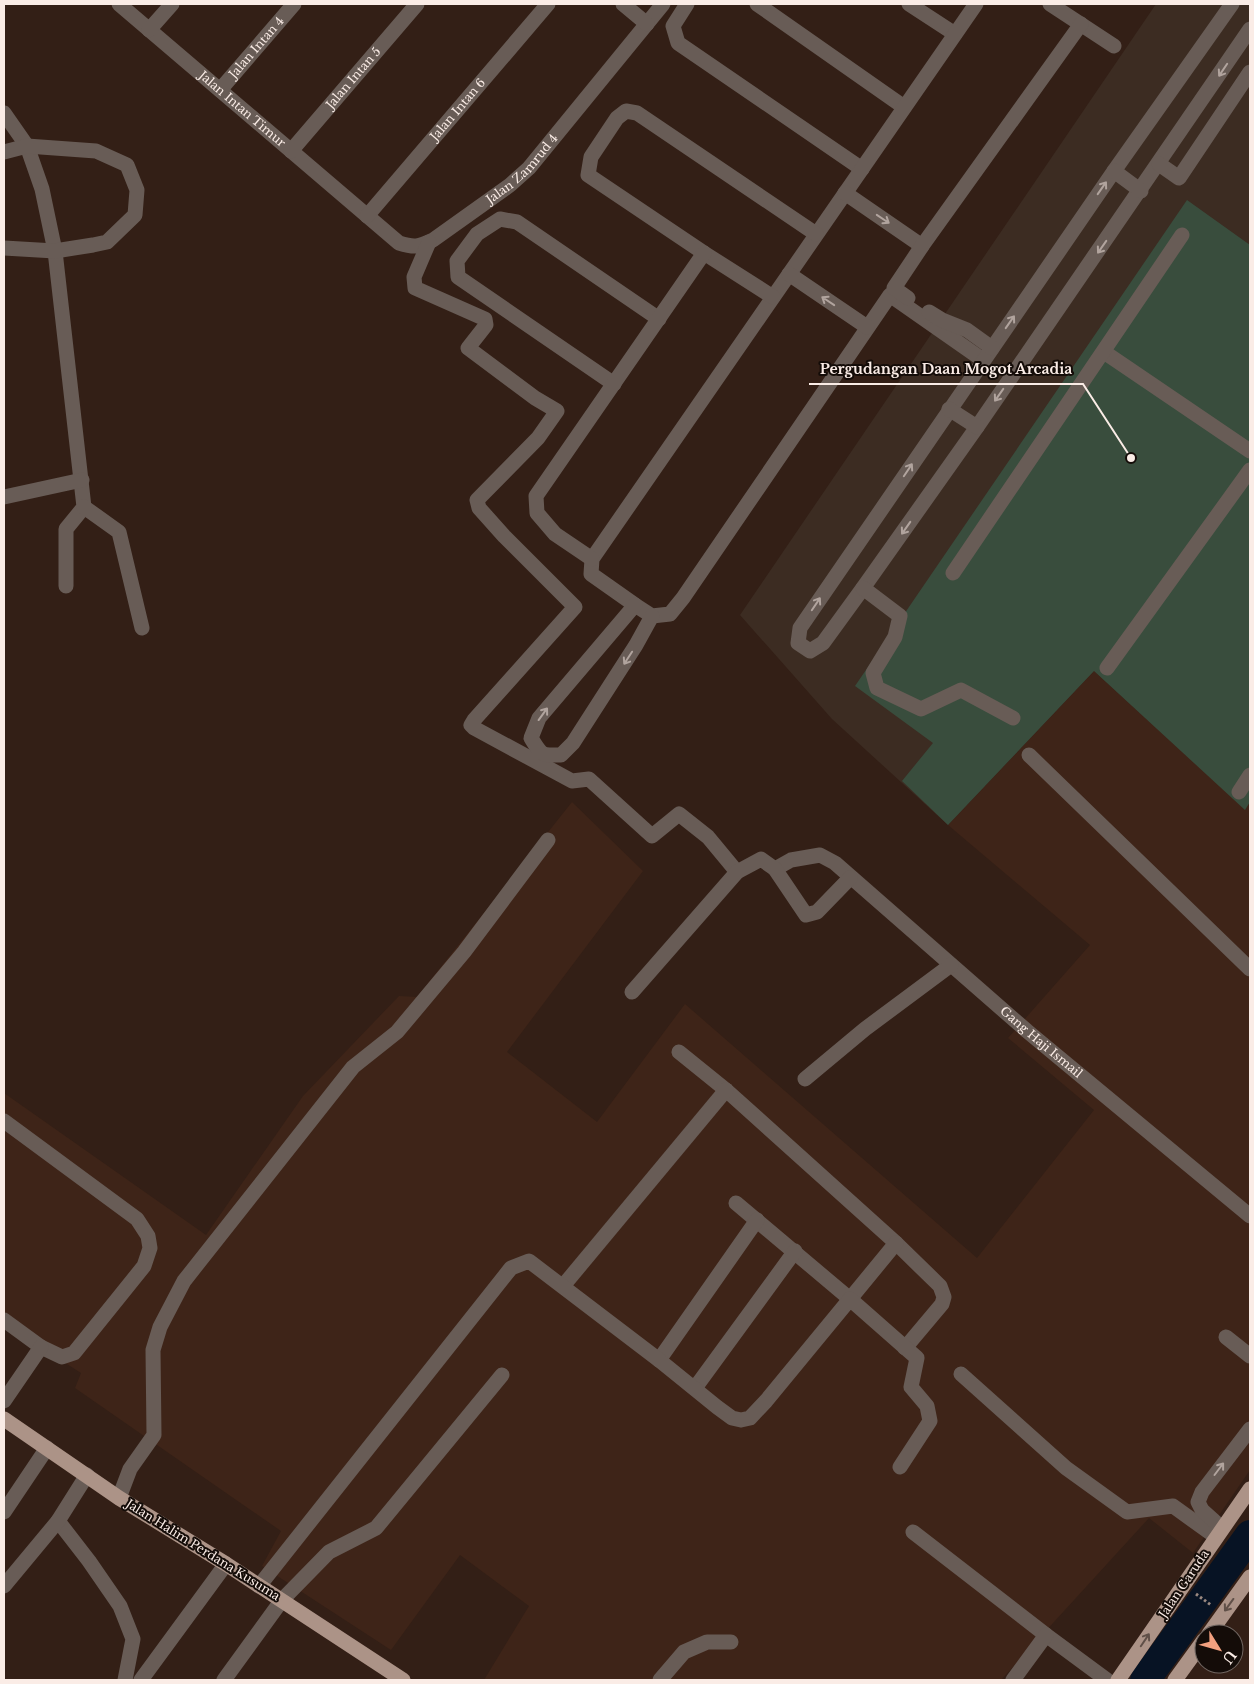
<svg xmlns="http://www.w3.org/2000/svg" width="1254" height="1684" font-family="'Libre Baskerville',serif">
<rect width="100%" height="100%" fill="#331f16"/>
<path fill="#3c2c22" d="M1156,4H1250V802L1245,810L1094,671L948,825L832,719L740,615Z"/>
<path fill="#3e2418" d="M1094,671L1245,809L1250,802V1470L1193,1553L1149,1518L1001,1680H484L529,1606L460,1555L391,1650L262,1566L281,1531L75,1388L81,1373L4,1324V1093L206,1235L303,1096L399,996L417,997L572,802L643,871L507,1052L597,1122L685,1004L977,1258L1094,1110L1008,1038L1090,945L948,825Z"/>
<path fill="#394d3d" d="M1187,200L1250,245V802L1245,810L1094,671L948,825L902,781L933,743L855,686Z"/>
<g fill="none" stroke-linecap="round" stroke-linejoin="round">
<path stroke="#071324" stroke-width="30" d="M1145,1680L1250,1535"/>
<path stroke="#9a8981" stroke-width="3" stroke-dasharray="2.5 2.5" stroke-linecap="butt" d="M1196,1594L1211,1605"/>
<g stroke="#685c56" stroke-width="15">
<path id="s1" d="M119,4L399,243C415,248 418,247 433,240L510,185L529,168L663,4"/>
<path d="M623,4L647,24"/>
<path d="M687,4L673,26L678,43L862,169"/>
<path d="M757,4L904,107"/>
<path d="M909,4L955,34"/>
<path d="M976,4L592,559L591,574L635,605L652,616L670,614L683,598L890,295L983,360"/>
<path d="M1050,4L1114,46"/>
<path d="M1232,4L1114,171L800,628L798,643L810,651L823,643L863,588L977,427L1250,29"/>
<path d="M149,30L172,4"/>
<path id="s2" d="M220,90L294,4"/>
<path d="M4,113L27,146L42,189L55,251L84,507L66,529V586"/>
<path id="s3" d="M291,151L417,4"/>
<path d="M4,152L27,146L96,151L127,165L137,190L135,215L107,242L93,245L55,251L4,248"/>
<path d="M1159,164L1179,178L1250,72"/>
<path d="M1114,171L1141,191"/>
<path d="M845,193L922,246"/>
<path id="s4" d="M367,216L548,4"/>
<path d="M429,242L414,277L415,288L485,319L486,325L468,348L535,398L557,411L538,438L477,500L479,508L504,536L575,607L474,720L471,725L474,728L572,781L589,779L652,836L679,814L708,837L737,872"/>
<path d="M789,274L867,327"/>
<path d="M773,297L704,253L588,175L591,157L617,118L626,111L637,113L816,234"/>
<path d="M908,298L894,288L922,246L1081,24"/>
<path d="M929,312L942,320L967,330L992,348"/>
<path d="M1104,352L1250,451"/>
<path d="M614,384L458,277L457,261L477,234L500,219L517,222L659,319"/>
<path d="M949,409L977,427"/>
<path d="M4,497L82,480"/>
<path d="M84,507L119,532L142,628"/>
<path d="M592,559L555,534L537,513L536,496L704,253"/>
<path d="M953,573L1182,235"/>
<path d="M863,588L900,616L895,637L873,673L877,688L921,709L961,690L1013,718"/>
<path d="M635,605L539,718L531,738C542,756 541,755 561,755L573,743L636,645L652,616"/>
<path d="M1107,668L1250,470"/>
<path d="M1029,755L1250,969"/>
<path d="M1239,792L1250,775"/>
<path id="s5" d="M775,869L791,860L820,855L835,863L1027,1031L1250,1216"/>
<path d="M632,992L737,872L761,859L775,869L806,915L817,912L850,878"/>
<path d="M679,1052L726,1090L896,1243L940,1286L944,1297L942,1304L905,1348"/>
<path d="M805,1079L865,1029L951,965"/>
<path d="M4,1121L137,1219L148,1236L150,1248L144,1266L74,1353L62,1357L41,1347L4,1320"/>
<path d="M736,1203L850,1299L896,1243"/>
<path d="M563,1286L726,1090"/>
<path d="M1226,1337L1250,1356"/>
<path d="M659,1360L757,1220"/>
<path d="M961,1374L1066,1468L1127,1512L1173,1506L1216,1537"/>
<path d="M695,1388L795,1251"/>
<path d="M4,1401L41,1347"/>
<path d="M119,1498L130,1469L154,1435L153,1350L160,1327L184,1281L353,1067L397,1032L464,952L548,840"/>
<path d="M4,1512L47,1448"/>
<path d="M58,1521L89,1561L120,1606L133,1639L125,1680"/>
<path d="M1222,1528L1202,1510L1198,1502L1202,1492L1250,1429"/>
<path d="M913,1532L1046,1635L1107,1680"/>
<path d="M4,1586L58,1521L87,1475"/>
<path d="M259,1586L511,1268L529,1261L659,1360L717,1407L732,1418L741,1420L750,1418L766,1401L850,1299L917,1358L911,1387L927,1406L930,1421L900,1467"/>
<path d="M141,1680L226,1564"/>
<path d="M224,1680L282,1600L329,1552L376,1528L502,1375"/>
<path d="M660,1680L684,1652L707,1642H731"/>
<path d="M1013,1680L1046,1635"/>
</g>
<path stroke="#ac9387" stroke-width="15" d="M4,1419L119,1498L226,1564L403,1680
M1209,1634L1250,1577
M1118,1680L1250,1489
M1175,1680L1204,1640"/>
</g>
<defs><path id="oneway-shaft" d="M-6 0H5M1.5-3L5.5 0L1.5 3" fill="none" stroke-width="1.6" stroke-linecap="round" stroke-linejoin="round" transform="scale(1.25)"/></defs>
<g stroke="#b1a49e">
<use href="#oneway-shaft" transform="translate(1223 70) rotate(124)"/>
<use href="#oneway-shaft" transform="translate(1102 188) rotate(-55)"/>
<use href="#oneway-shaft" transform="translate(883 219) rotate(34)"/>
<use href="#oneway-shaft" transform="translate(1102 247) rotate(125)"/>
<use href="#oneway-shaft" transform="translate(828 301) rotate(-146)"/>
<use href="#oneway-shaft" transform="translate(1010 322) rotate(-55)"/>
<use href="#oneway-shaft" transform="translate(999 395) rotate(125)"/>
<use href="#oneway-shaft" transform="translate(908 470) rotate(-56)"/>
<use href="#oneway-shaft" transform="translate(906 528) rotate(125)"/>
<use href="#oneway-shaft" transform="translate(816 604) rotate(-56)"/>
<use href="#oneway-shaft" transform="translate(628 658) rotate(123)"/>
<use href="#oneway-shaft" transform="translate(543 714) rotate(-54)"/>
<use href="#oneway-shaft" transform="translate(1219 1469) rotate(-53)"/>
</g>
<g stroke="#605048">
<use href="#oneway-shaft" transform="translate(1229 1605) rotate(126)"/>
<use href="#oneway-shaft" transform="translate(1145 1640) rotate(-56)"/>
</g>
<g text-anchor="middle" stroke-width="4" stroke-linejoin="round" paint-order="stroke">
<g font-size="12" fill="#faece6" stroke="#140c08">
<text dy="4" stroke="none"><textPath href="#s2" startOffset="56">Jalan Intan 4</textPath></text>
<text dy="4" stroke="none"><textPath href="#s3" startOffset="96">Jalan Intan 5</textPath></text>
<text dy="4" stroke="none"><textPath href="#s1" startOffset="162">Jalan Intan Timur</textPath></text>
<text dy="4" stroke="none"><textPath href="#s4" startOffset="140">Jalan Intan 6</textPath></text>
<text dy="4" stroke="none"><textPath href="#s1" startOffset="518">Jalan Zamrud 4</textPath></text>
<text dy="4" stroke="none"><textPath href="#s5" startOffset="338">Gang Haji Ismail</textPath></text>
<text transform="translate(203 1550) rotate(32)" y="4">Jalan Halim Perdana Kusuma</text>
<text transform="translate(1184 1584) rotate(-56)" y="4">Jalan Garuda</text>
</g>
</g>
<path fill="none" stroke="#faece6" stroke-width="2" d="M1131 458L1083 384H809"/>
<circle fill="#faece6" stroke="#140c08" stroke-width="2" cx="1131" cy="458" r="5"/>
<g font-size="14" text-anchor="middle" font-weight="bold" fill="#faece6" stroke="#140c08" stroke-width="4" stroke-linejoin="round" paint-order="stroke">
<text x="946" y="374">Pergudangan Daan Mogot Arcadia</text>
</g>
<rect width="1254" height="1684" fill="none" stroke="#faece6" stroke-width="10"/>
<g transform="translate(1219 1649) rotate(127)"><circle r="24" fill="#140c08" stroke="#706661"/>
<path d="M0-4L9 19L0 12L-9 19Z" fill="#f2a07f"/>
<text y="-8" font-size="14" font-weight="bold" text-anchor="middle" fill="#faece6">U</text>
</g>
</svg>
